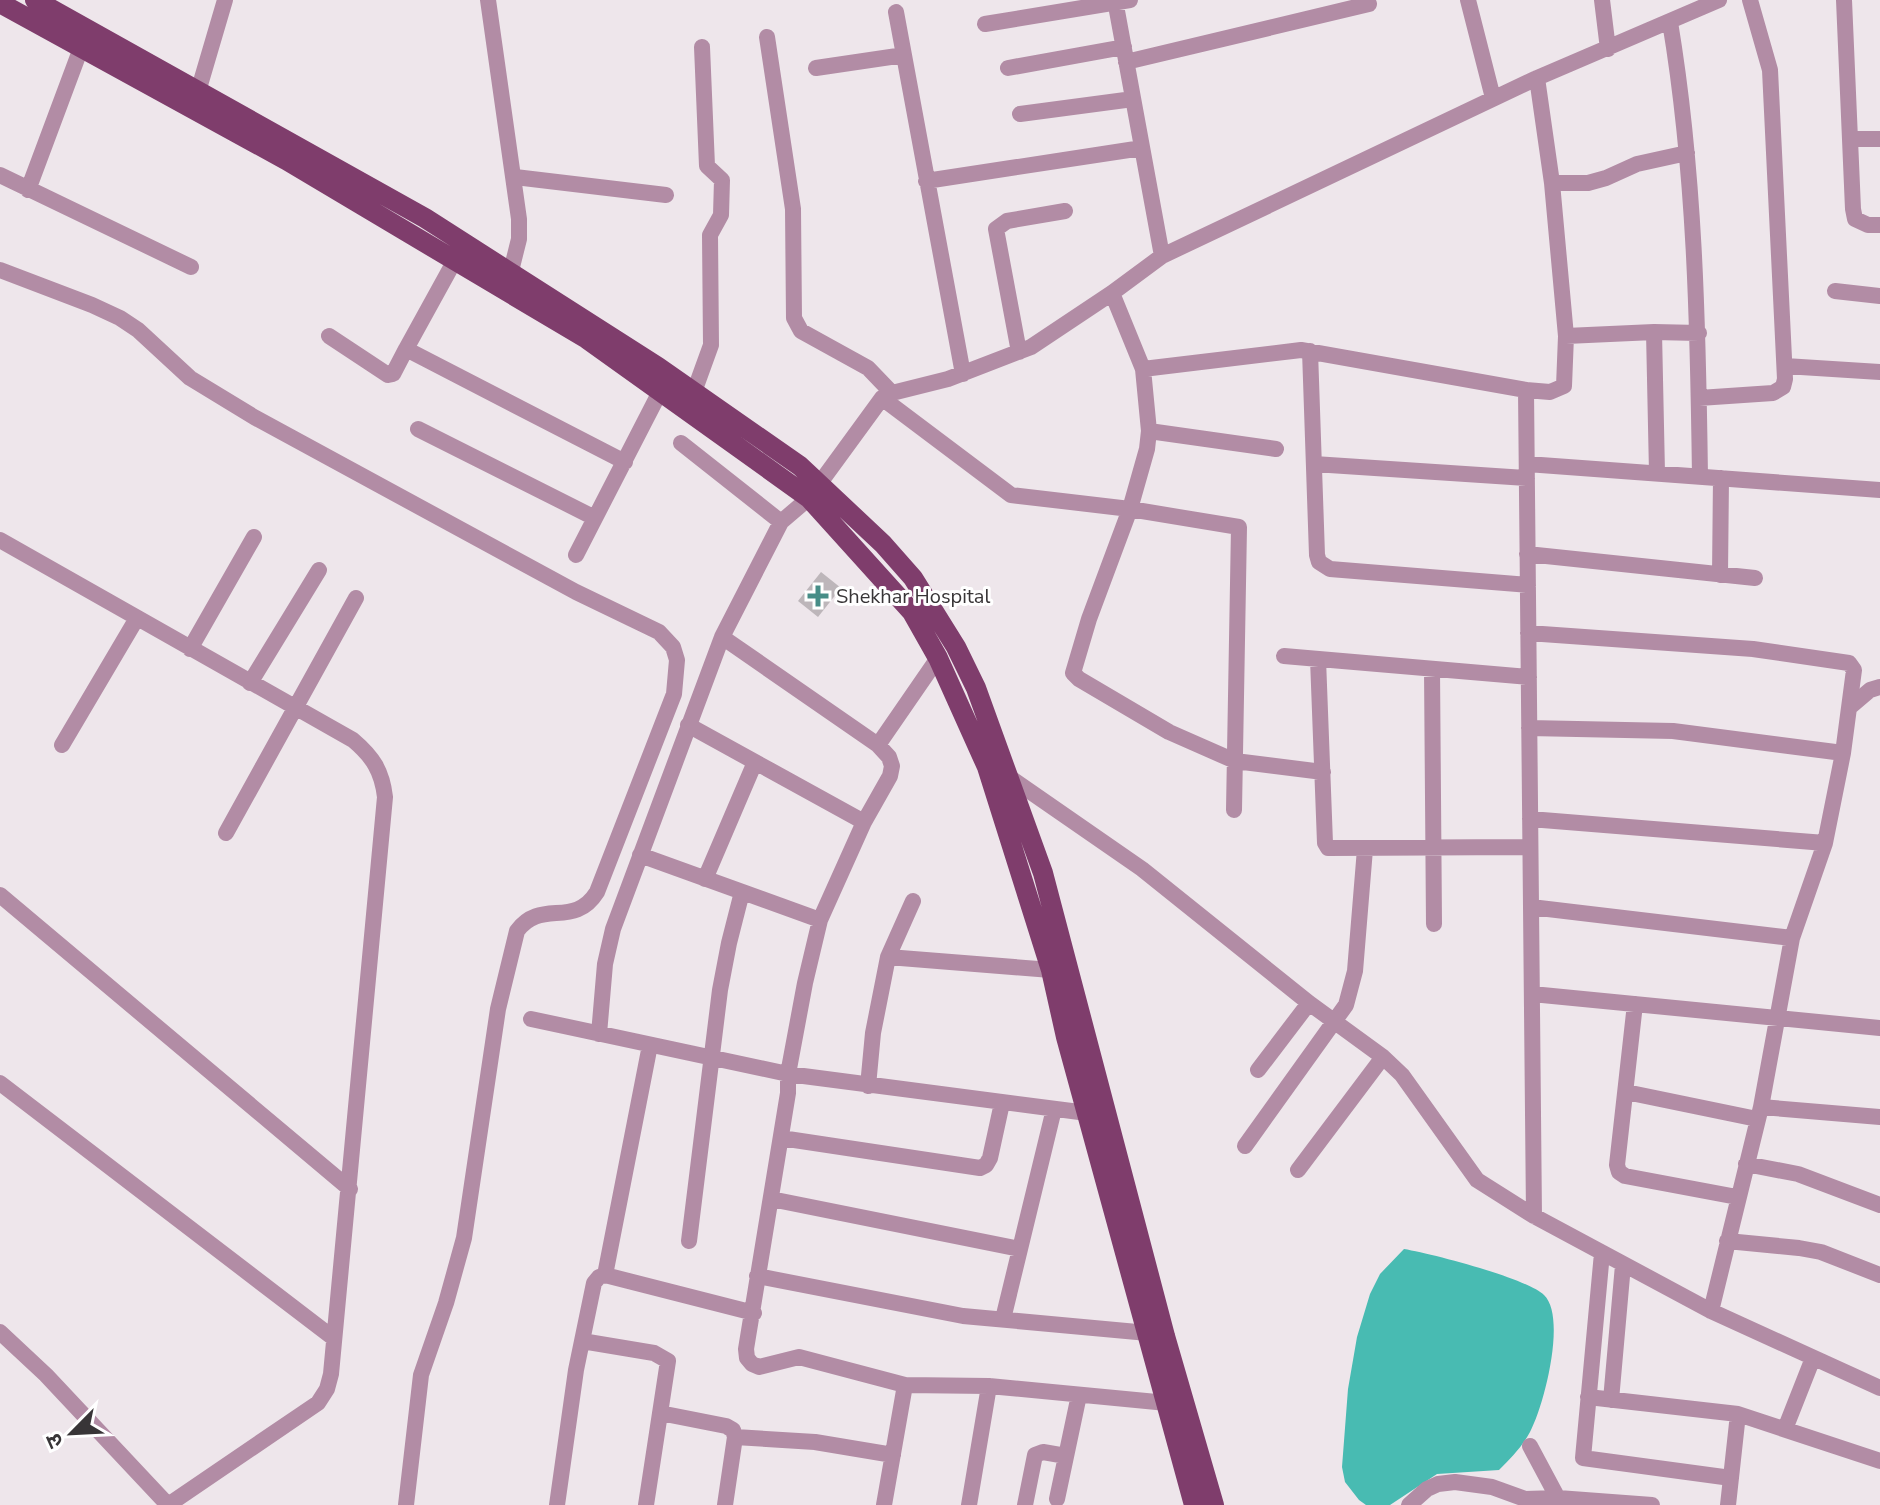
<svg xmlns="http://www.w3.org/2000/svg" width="1880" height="1505" font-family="'Nunito Sans','Noto Sans Devanagari',sans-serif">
<rect width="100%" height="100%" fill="#eee6eb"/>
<path fill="#48bbb2" d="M1404,1249C1433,1254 1526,1278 1544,1295C1567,1317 1544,1406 1530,1432C1522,1447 1511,1458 1499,1470L1437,1474L1390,1505H1366L1359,1500L1345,1482L1342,1467L1348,1389L1357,1337L1370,1294L1380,1274Z"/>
<path fill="#bdb6ba" d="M821,572L841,588L818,617L798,601Z"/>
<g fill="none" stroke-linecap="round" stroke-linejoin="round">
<path stroke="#b28ca5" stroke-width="16" d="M488,0L519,219V239L508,283
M1115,0L1162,256
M1468,0L1493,98
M1602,0L1608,49
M1844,0L1853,209L1855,219L1868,225H1880
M896,12L963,374
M1670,22C1695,172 1698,325 1700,477
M985,24L1130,0
M767,37L793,209L794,318L801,331L868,368L892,393
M1126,62L1369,4
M816,68L904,55
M1008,68L1124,47
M195,102L225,0
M1020,114L1133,99
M1851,139H1880
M0,175L191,267
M515,177L666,195
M926,181L1142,148
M1552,183H1588L1606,178L1637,164L1687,153
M28,190L81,48
M0,270L92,305L120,318L138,330L190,378L254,417L576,592L659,632L673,647L677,660L674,694L597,892C574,929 541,898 517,931L498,1009L464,1238L446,1303L421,1375L406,1505
M1835,291L1880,296
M1112,293L1143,369L1149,431L1147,449L1130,509L1089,619L1073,673L1079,679L1169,732L1235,761L1323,772
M1654,332L1657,473
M329,336L388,375L393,374L406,349L625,462
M1566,336L1654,332L1699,333
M406,349L455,260
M1310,351L1317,555L1319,562L1330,569L1528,585
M1019,352L996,229L1007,221L1065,211
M1785,366L1880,372
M1143,369L1301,350L1526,390
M694,392L711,345L710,235L721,215L722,180L707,166L702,47
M882,398L1011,495L1130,509L1239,527L1234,810
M1699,398L1773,393L1783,387L1785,379L1770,70L1750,0
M418,429L595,518
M1149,431L1276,449
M681,443L781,522
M1314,464L1527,478
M1527,464L1880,490
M0,540L353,740C373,757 382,771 385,797L331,1374L327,1389L318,1403L168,1505
M1527,554L1755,578
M576,555L665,382
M1720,575L1721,478
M1528,633L1753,649L1849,663L1854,670L1843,753L1825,843L1792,938L1761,1107L1711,1311
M190,649L254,537
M1284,656L1529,677
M1318,659L1325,843L1328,848L1530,847
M1432,669L1434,924
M250,683L319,570
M1850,707L1870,690L1880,687
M688,725L864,822
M1529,728L1673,731L1843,753
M62,745L137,618
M878,745L938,658
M1009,777L1142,869L1309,1003L1383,1057L1402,1075L1477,1180L1534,1216L1711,1311L1880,1388
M1530,819L1825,843
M226,833L356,598
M640,855L820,920
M705,879L755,762
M0,895L350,1189
M913,901L888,957L1051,970
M1531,907L1792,938
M1532,994L1880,1028
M1635,1004L1617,1165L1619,1172L1625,1176L1737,1197
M531,1019L788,1074L1087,1113
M599,1034L605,964L613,929L722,637
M1258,1070L1309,1003
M0,1083L332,1337
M868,1086L873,1033L888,957
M1626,1092L1757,1119
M1761,1107L1880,1117
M781,1138L980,1168L986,1165L990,1158L1002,1103
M1245,1146L1346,1005L1355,971L1365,849
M1746,1164L1798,1174L1880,1205
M1298,1170L1383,1057
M771,1199L1020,1249
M1534,1216L1526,390L1550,392L1564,386L1566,336L1552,183L1537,78
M689,1241L720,990L729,943L742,892
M1727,1241L1799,1248L1821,1252L1880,1275
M1602,1253L1583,1458L1731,1478
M605,1275L650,1045
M757,1276L963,1316L1148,1333
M1003,1319L1054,1109
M0,1332L46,1375L168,1505
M582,1341L654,1353L668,1361L646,1505
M905,1385L989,1386L1167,1403
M1588,1397L1738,1414L1880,1461
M1611,1400L1623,1265
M660,1413L726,1426L733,1430L735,1437L725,1505
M1785,1429L1813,1358
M735,1437L815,1442L893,1455
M1530,1446L1561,1504
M1057,1499L1079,1395
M557,1505L576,1370L594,1283L599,1277L605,1275L754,1313
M884,1505L905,1385L799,1357L759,1367L752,1364L747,1358L746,1349L788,1093V1074L805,983L820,920L864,822L890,776L892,766L889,757L878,745L722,637L781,522L809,498L882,398L892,393L948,379L1031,347L1112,293L1162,256L1537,78L1719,0
M969,1505L989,1386
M1025,1505L1035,1455L1043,1452L1066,1456
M1409,1505L1427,1489L1438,1484L1455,1482L1492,1487L1525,1499L1558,1498L1652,1505
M1728,1505L1738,1414"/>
<path stroke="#7f3d6c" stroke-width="20" d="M35,0L425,218L658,367L800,466L883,544L913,578L956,647L976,688L1043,873L1165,1336L1214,1505
M0,3L286,160L587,339L809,498L912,612L938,658L987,767L1051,970L1066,1037L1194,1505"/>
</g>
<path fill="#478d87" stroke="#fff" stroke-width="3" d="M814 584h8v8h8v8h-8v8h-8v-8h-8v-8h8z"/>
<g text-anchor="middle" stroke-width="6" stroke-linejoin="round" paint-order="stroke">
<g font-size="20" fill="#383537" stroke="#fff" text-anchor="start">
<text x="836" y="603">Shekhar Hospital</text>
</g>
</g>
<g transform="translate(72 1433) rotate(246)" stroke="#ffffff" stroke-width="6" paint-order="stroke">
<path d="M0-6L14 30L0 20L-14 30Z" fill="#383537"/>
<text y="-12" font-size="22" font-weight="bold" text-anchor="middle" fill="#383537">उ</text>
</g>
</svg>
